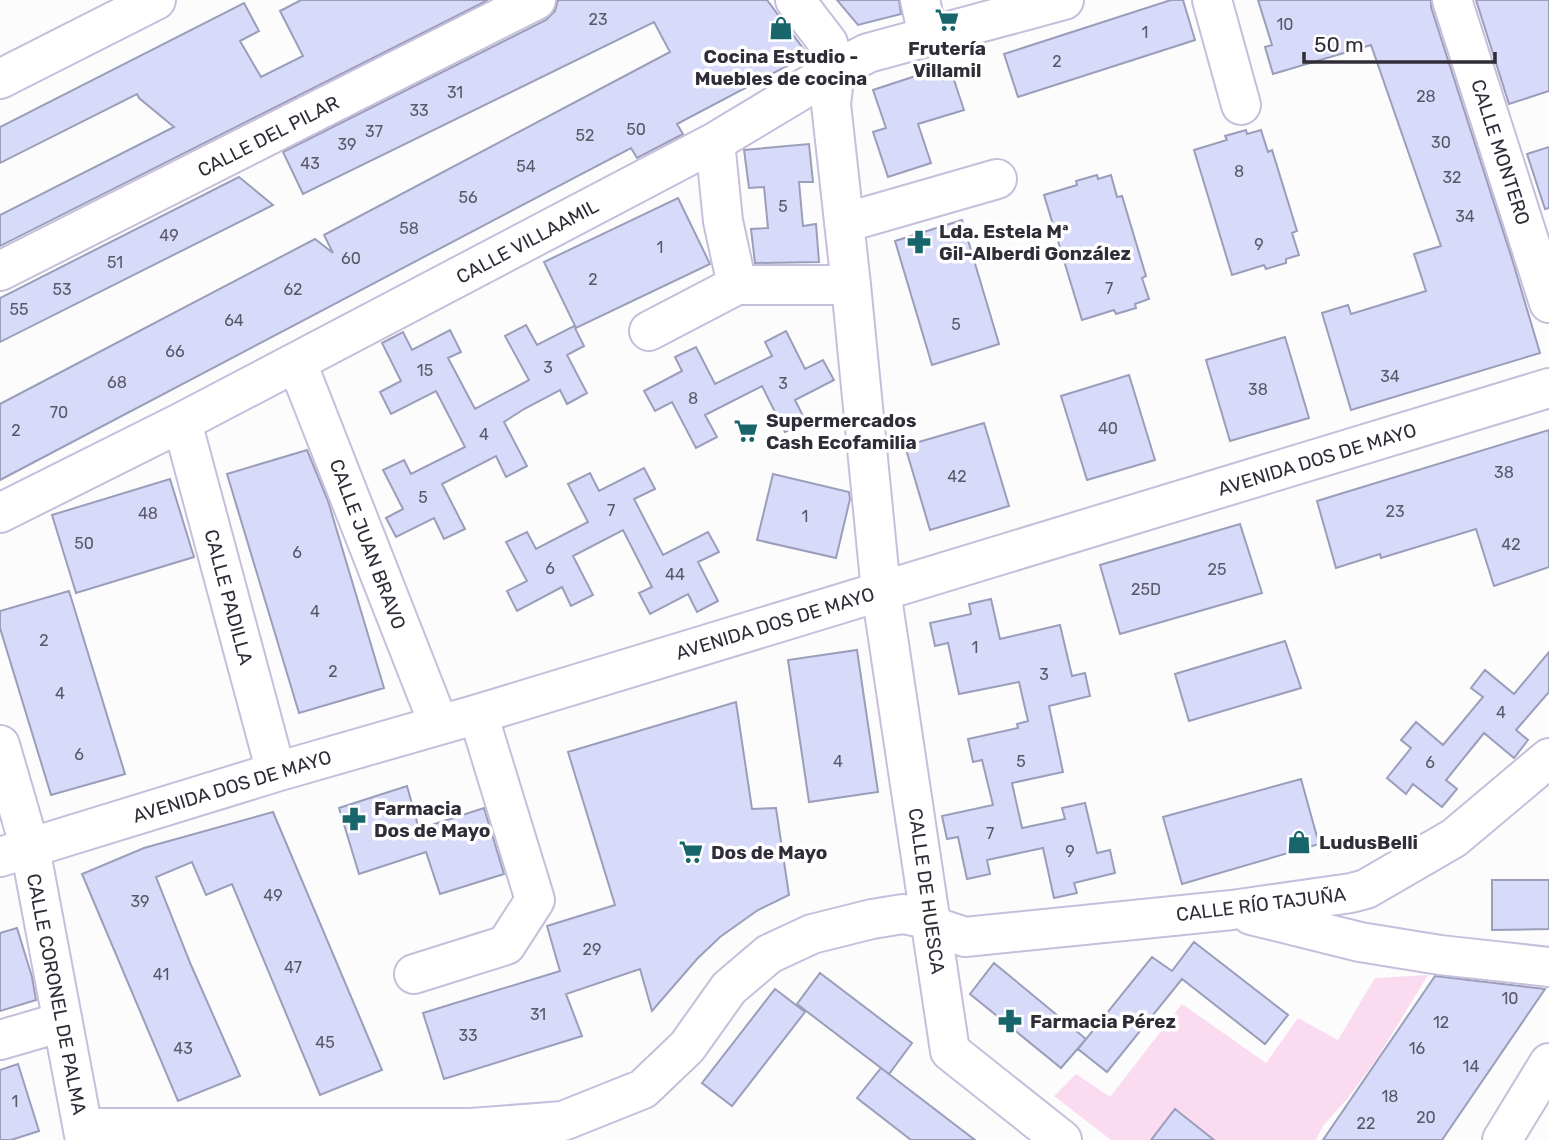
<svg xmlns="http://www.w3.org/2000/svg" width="1549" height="1140" font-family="Rubik,sans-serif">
<rect width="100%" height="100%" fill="#fcfcfc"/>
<path fill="#fadbf0" d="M1428,975L1378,1057L1348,1098L1323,1126L1316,1140H1210L1173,1111L1153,1140H1111L1054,1096L1076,1074L1110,1097L1182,1004L1266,1063L1298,1018L1338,1040L1375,978Z"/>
<path fill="#d7dbf9" stroke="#9a9eba" stroke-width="2" d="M301,0H488L0,246V215L174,127L139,98L137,94L0,163V127L244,3L259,31L240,41L261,77L303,56L280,11Z
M558,0H767L808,55L677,124L683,134L637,158L631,148L0,480V404L315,239L333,253L324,235L670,52L654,22L303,194L283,152L546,20L555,11Z
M837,0H899L901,14L858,25Z
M1171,0H1183L1195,40L1018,97L1004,54Z
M1258,0H1431V7L1512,259L1540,353L1351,410L1322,313L1348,305L1351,314L1426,291L1414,254L1441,246L1371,45L1273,74L1265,47L1272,45Z
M1476,0H1549V91L1509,104Z
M949,65L964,110L918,124L931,163L888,177L873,132L886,128L873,90Z
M1246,130L1247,134L1261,130L1268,152L1272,150L1297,231L1292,233L1299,255L1286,259V263L1266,269L1264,265L1232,275L1194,150L1227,140L1225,136Z
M809,144L813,182H799L803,226L816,224L819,262L755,263L751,229L768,228L764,187L749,188L744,150Z
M1549,147V208L1545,209L1527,154Z
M1097,175L1098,179L1111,175L1117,197L1122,196L1146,276L1142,278L1149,299L1135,304L1136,308L1116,314L1114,310L1082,320L1044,195L1077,185L1076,181Z
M239,177L273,205L0,342V298Z
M678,198L710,264L576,328L544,262Z
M962,220L999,344L932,365L895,241Z
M526,325L537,345L574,326L584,346L567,355L587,393L567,404L560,390L524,409L504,422L527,466L506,477L496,456L442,484L465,529L444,539L434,518L396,537L386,518L403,509L383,470L404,460L411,474L465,447L436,391L391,414L380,392L401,381L382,343L403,332L412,350L450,330L461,352L448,358L475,409L529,380L505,336Z
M786,331L805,369L823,360L834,380L795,400L806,422L785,432L762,386L705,415L717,437L696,448L672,402L655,411L644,391L682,371L675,357L696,347L715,384L772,356L765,342Z
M1285,337L1309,418L1230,441L1206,360Z
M1129,375L1155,460L1087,480L1061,396Z
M984,423L1009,506L930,530L905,446Z
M1549,430V567L1494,586L1476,529L1381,558L1380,554L1336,568L1317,501Z
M307,450L328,501L384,688L299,713L227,474Z
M644,468L655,489L634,499L663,555L708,532L719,552L698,562L718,601L697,612L688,594L650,614L639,593L652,587L623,530L573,556L593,595L571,606L562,587L517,611L507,591L527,581L506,542L527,532L536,549L588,522L568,484L590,473L599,491Z
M773,474L849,492L850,499L836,558L757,540Z
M170,479L194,557L76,593L52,515Z
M1240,524L1262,593L1120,634L1100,565Z
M69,591L125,774L51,795L0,628V611Z
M991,599L1000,639L1060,625L1072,676L1085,673L1090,696L1049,706L1063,772L1012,783L1022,828L1065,819L1062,808L1085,803L1097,853L1110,850L1115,873L1074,883L1077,893L1054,898L1043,848L987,860L990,874L967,879L958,837L947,839L942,816L993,805L982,760L973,762L968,739L1018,728L1017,724L1028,721L1019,682L959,694L948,643L935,646L930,623L971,614L969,604Z
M1285,641L1301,688L1189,721L1175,674Z
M857,650L878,792L809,802L788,660Z
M1549,652V692L1516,730L1528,740L1514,758L1484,733L1446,780L1457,789L1442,807L1413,784L1406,794L1387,778L1411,748L1401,740L1416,722L1443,745L1483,697L1471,688L1485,670L1514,694Z
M736,702L752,809L776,808L789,895L758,910L720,937L697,959L652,1011L640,969L566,994L582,1036L444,1079L423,1013L560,971L547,926L615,905L568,752Z
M1301,779L1319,844L1182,884L1163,817Z
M407,786L419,829L484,808L504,874L440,894L426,852L359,874L339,808Z
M273,812L382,1070L320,1095L232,884L206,895L192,862L156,877L191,965L240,1076L178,1101L82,874L144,848Z
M1492,880H1549V929L1492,930Z
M17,928L32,977L36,1000L0,1011V933Z
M1194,942L1288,1015L1265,1044L1182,979L1107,1072L1078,1049L1152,957L1172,971Z
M994,963L1086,1039L1061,1068L970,994Z
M820,973L912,1043L889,1074L797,1004Z
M1435,976L1545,989L1442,1140H1323Z
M775,989L805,1012L732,1106L702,1083Z
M18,1064L39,1131L11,1140H0V1070Z
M881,1068L975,1140H911L857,1098Z
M1175,1109L1214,1140H1151Z"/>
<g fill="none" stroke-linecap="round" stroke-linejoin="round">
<g stroke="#c7bedb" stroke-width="42">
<path id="minor" d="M795,0L828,43L835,70L831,104L851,285L881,591L950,1051L1062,1140
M920,0L928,36
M1212,0L1241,105
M1452,0L1549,303
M0,79L156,0
M715,142L723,221L737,285H851
M844,223L997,179
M0,271L536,0
M649,331L737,285
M297,363L439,725
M182,422L276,772
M0,513L182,422L715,142L835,70L868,53L1064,0
M0,745L30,848L85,1140
M0,857L276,772L478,714L1549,388
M1251,915L1360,942L1440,955L1549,967
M932,926L965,937L1232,910L1351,893L1366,889L1454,838L1549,758
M414,974L506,945L535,900L478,714
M0,1040L62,1022
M83,1128H471L563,1121L643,1089L687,1047L729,988L769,954L812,934L872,919L903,914L932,920
M1502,1140L1549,1063"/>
</g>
<use href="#minor" stroke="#fff" stroke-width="38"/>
</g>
<defs>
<g id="supermarket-bare" transform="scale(1.89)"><path d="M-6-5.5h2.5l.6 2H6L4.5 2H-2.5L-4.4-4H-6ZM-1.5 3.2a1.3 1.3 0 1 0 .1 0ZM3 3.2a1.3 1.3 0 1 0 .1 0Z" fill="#18666c" stroke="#fff" stroke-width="2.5" paint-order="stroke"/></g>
<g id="shop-bare" transform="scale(1.89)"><path d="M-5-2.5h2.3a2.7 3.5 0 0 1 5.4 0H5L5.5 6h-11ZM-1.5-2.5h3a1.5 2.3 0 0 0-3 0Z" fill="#18666c" stroke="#fff" stroke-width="2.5" paint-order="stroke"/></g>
<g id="pharmacy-bare" transform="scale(1.89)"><path d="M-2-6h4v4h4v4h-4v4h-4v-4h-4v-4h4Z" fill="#18666c" stroke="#fff" stroke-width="2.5" paint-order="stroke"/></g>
</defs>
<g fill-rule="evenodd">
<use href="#supermarket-bare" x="947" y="20"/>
<use href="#shop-bare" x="781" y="28"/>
<use href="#pharmacy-bare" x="919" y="242"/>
<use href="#supermarket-bare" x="746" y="431"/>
<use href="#pharmacy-bare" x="354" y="819"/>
<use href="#shop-bare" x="1299" y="842"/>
<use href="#supermarket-bare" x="691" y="852"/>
<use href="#pharmacy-bare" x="1010" y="1021"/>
</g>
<g text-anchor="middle" stroke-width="7" stroke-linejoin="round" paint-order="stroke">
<g font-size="16" fill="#5a5868">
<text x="598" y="25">23</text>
<text x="1285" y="30">10</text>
<text x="1145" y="38">1</text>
<text x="1057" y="67">2</text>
<text x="455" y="98">31</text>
<text x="1426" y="102">28</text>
<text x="419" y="116">33</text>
<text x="636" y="135">50</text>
<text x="374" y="137">37</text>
<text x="585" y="141">52</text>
<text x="1441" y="148">30</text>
<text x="347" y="150">39</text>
<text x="310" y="169">43</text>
<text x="526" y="172">54</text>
<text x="1239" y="177">8</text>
<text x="1452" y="183">32</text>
<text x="468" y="203">56</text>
<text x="783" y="212">5</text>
<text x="1465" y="222">34</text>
<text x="409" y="234">58</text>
<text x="169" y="241">49</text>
<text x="1259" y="250">9</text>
<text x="660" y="253">1</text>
<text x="351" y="264">60</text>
<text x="115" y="268">51</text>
<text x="593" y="285">2</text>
<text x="1109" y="294">7</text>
<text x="62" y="295">53</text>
<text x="293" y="295">62</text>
<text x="19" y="315">55</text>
<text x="234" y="326">64</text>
<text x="956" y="330">5</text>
<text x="175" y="357">66</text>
<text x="548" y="373">3</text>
<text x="425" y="376">15</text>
<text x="1390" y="382">34</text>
<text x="117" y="388">68</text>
<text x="783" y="389">3</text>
<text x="1258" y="395">38</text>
<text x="693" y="404">8</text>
<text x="59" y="418">70</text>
<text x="1108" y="434">40</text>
<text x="16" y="436">2</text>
<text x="484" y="440">4</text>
<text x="1504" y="478">38</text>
<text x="957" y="482">42</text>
<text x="423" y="503">5</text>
<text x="611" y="516">7</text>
<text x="1395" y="517">23</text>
<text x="148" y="519">48</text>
<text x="805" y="522">1</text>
<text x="84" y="549">50</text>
<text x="1511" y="550">42</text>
<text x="297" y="558">6</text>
<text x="550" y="574">6</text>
<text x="1217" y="575">25</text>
<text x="675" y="580">44</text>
<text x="1146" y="595">25D</text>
<text x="315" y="617">4</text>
<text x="44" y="646">2</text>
<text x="975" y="653">1</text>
<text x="333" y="677">2</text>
<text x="1044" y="680">3</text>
<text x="60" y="699">4</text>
<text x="1501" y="718">4</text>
<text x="79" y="760">6</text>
<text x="838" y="767">4</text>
<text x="1021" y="767">5</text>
<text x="1430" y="768">6</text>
<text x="990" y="839">7</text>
<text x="1070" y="857">9</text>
<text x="273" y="901">49</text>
<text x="140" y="907">39</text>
<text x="592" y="955">29</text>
<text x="293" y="973">47</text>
<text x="161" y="980">41</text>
<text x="1510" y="1004">10</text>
<text x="538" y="1020">31</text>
<text x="1441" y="1028">12</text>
<text x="468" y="1041">33</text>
<text x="325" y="1048">45</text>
<text x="183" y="1054">43</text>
<text x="1417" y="1054">16</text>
<text x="1471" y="1072">14</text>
<text x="1390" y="1102">18</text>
<text x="15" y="1107">1</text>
<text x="1426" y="1123">20</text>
<text x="1366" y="1129">22</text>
</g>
<g font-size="19" font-weight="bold" fill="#302d38" stroke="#fff" text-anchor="start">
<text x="947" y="55" text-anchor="middle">Frutería<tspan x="947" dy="22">Villamil</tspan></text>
<text x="781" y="63" text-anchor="middle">Cocina Estudio -<tspan x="781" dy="22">Muebles de cocina</tspan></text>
<text x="939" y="238">Lda. Estela Mª<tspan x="939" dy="22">Gil-Alberdi González</tspan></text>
<text x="766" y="427">Supermercados<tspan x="766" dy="22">Cash Ecofamilia</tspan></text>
<text x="374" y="815">Farmacia<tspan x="374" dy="22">Dos de Mayo</tspan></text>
<text x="1319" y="849">LudusBelli</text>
<text x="711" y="859">Dos de Mayo</text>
<text x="1030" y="1028">Farmacia Pérez</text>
</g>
<g font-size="19" fill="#302d38" stroke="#fff">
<text transform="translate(268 136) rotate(-27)" y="7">CALLE DEL PILAR</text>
<text transform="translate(1501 152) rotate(72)" y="7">CALLE MONTERO</text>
<text transform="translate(527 241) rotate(-28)" y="7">CALLE VILLAAMIL</text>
<text transform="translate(1317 459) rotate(-17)" y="7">AVENIDA DOS DE MAYO</text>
<text transform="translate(368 544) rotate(69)" y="7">CALLE JUAN BRAVO</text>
<text transform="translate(229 597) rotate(75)" y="7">CALLE PADILLA</text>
<text transform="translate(775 623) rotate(-17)" y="7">AVENIDA DOS DE MAYO</text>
<text transform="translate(232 786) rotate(-17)" y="7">AVENIDA DOS DE MAYO</text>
<text transform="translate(927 891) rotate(82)" y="7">CALLE DE HUESCA</text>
<text transform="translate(1261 904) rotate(-7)" y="7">CALLE RÍO TAJUÑA</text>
<text transform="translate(57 994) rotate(79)" y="7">CALLE CORONEL DE PALMA</text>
</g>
</g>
<path d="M1304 52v10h191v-10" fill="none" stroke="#302d38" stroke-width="3.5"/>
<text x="1314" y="52" font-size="21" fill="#302d38" stroke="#ffffff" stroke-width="5" paint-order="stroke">50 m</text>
</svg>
